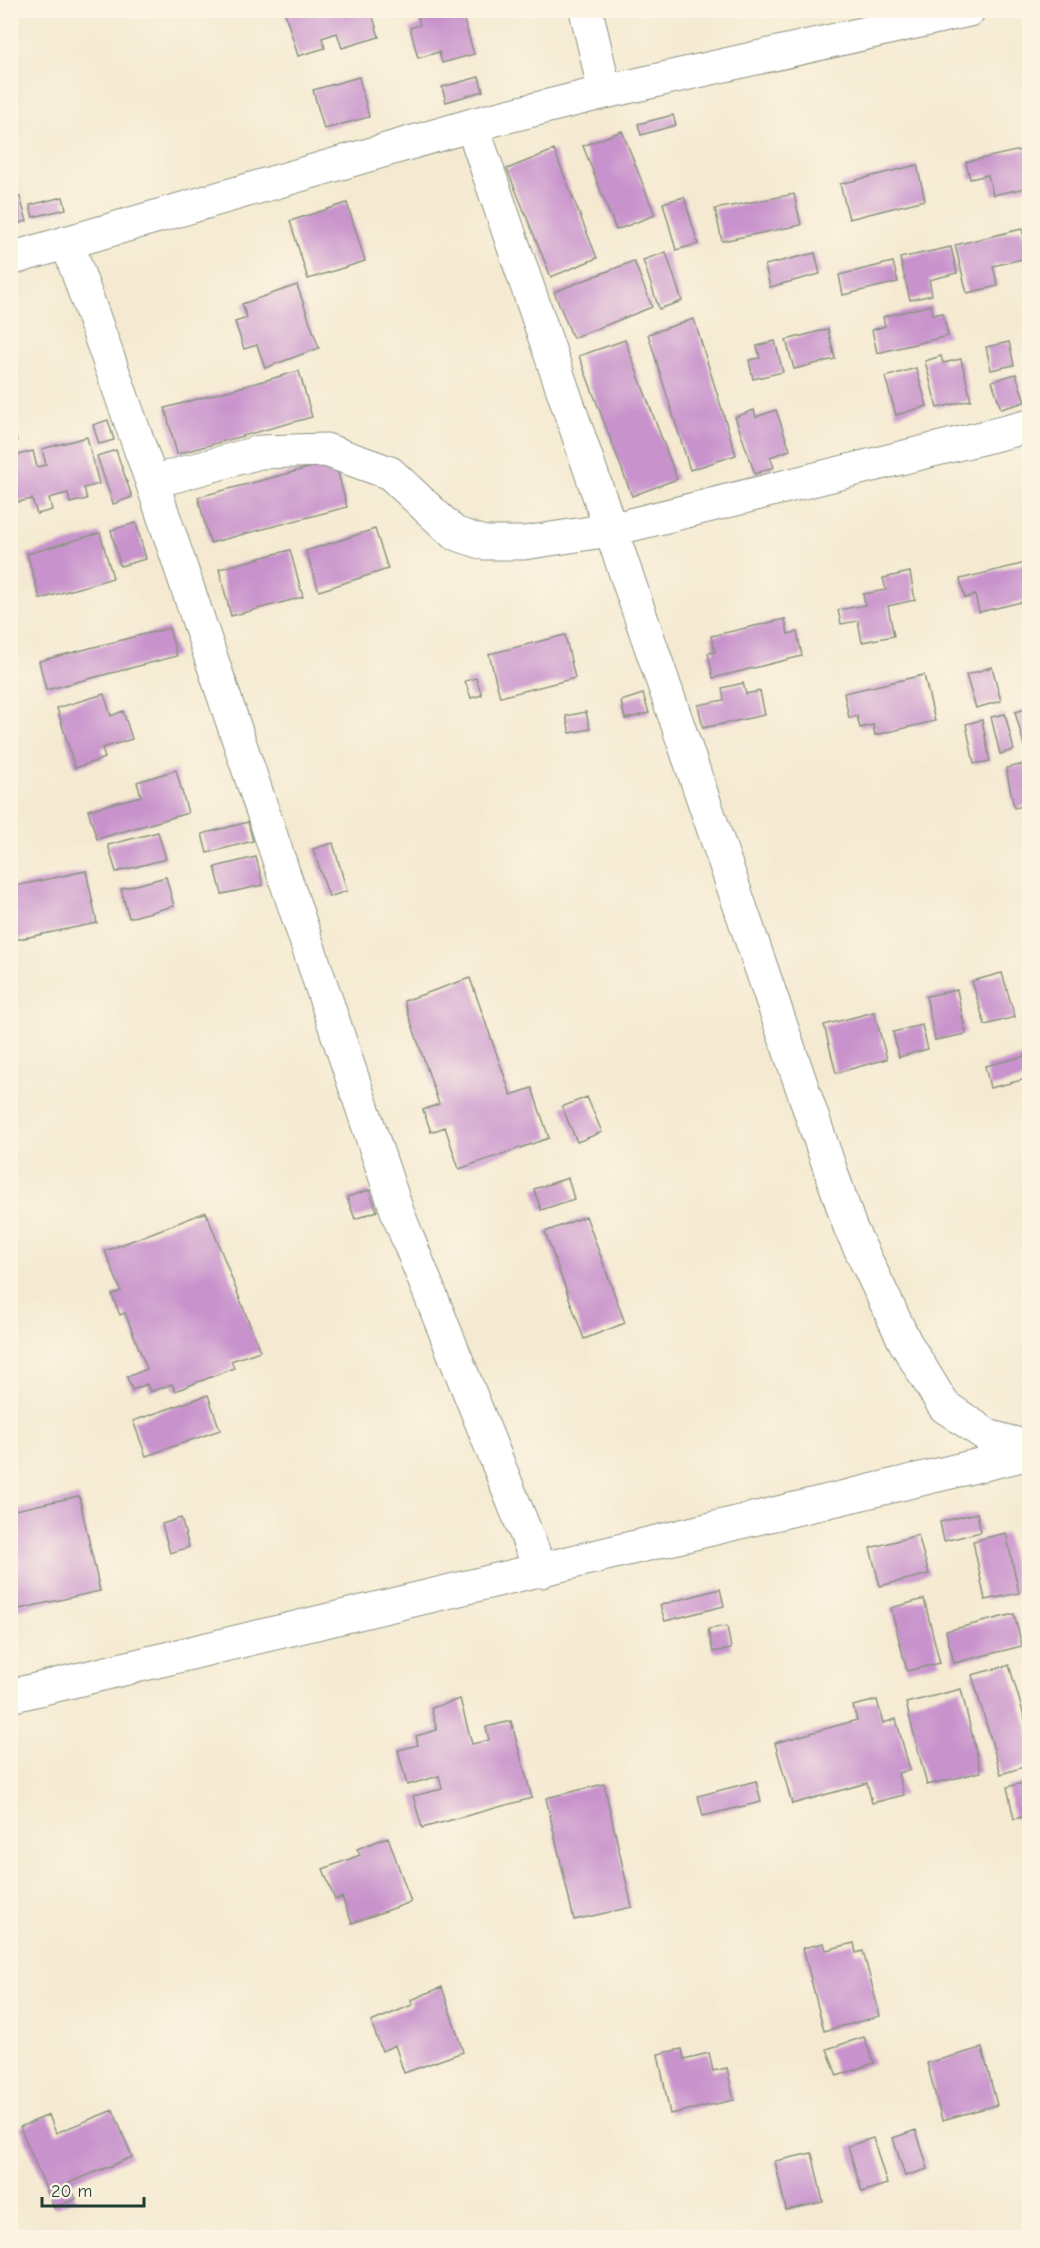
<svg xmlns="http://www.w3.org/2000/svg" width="1040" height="2248" font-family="'Comic Neue',sans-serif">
<rect width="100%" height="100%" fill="#fcf5e5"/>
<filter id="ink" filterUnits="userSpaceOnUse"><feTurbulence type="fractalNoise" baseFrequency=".0167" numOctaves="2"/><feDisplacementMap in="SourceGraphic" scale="12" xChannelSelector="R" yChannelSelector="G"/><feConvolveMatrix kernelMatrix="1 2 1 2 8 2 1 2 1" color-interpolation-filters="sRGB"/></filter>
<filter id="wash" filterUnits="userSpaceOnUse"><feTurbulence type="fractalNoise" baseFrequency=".008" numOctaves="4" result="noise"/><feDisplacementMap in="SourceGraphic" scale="24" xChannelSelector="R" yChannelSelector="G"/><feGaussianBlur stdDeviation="1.35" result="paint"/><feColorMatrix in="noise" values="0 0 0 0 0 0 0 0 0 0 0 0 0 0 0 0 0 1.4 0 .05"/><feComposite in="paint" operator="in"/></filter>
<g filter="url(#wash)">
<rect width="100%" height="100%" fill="#f5ead1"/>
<g id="blocks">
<path fill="#c892cc" d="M284,10H371L379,37L342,48L337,33L322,38L325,48L298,56Z
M416,10H461L474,54L442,63L439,52L418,58L410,28L420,25Z
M359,77L369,117L324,129L313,90Z
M479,77L483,91L446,102L442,87Z
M10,100L18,129L10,130Z
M673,115L676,125L641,135L638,124Z
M622,131L655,215L616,230L583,146Z
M1030,148V187L993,195L988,175L970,179L966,162Z
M554,150L597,258L551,277L507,169Z
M917,165L925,200L849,219L840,184Z
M794,194L801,225L722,241L715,209Z
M20,197L27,221L10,226V200Z
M63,197L66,209L33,217L30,205Z
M684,197L698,244L676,250L663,203Z
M347,203L365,261L308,279L290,221Z
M1022,229L1030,257L993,266L998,286L967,293L955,245Z
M951,247L957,273L929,280L932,295L910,300L900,258Z
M666,252L682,301L659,309L643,260Z
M815,253L820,274L770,287L765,265Z
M634,261L652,307L573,338L554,292Z
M893,262L898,282L843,295L839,275Z
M297,285L319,348L265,368L257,345L244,349L235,322L247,318L242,304Z
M931,305L933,315L943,313L948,336L877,353L872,330L885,326L883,317Z
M694,319L736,455L690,470L648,334Z
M828,329L835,359L794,369L786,340Z
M625,340L677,479L632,496L579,356Z
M775,341L783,372L753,379L749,360L760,358L757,346Z
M1009,342L1014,365L991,370L986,347Z
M941,356L943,363L961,359L971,400L937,408L925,361Z
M916,368L927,406L896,415L885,377Z
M299,371L312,417L177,454L165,408Z
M1016,374L1025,402L1001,409L992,381Z
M754,410L756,417L776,410L790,450L770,457L774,467L755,474L735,417Z
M10,419L17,441L10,443Z
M108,420L114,440L99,444L93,425Z
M87,437L99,484L84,488L87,499L70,503L68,493L49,498L52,510L37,514L32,499L10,504V457L33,451L37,467L46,465L42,449Z
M116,450L132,497L113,504L97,456Z
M335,461L347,507L210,543L198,497Z
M136,523L146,559L120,566L111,530Z
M375,529L388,569L319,591L306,551Z
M100,533L113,578L40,599L27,554Z
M290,550L303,597L231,616L219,569Z
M1030,562V600L979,612L975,595L965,598L960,579Z
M910,572L915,600L888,606L894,636L862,642L858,621L841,624L838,610L865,605L863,594L886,590L883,578Z
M785,619L788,634L797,632L802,656L713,678L708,653L715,652L711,636Z
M169,628L177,656L46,690L39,661Z
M565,635L575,678L500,697L489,654Z
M992,667L1001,701L976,708L966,675Z
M924,675L935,721L875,735L873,725L860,728L857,716L849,718L844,693Z
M476,678L482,695L471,698L465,681Z
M743,683L746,694L760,691L765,715L703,728L698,705L724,700L722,688Z
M104,694L111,716L123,711L132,739L102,748L105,758L75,768L57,708Z
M643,694L649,713L625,719L621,701Z
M1030,708V744L1024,745L1015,712Z
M586,712L590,729L570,733L566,716Z
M1005,714L1014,750L1000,754L991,717Z
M982,720L990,761L974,764L966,724Z
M1030,763V805L1014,808L1006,768Z
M176,770L188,813L97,839L88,810L141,796L137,782Z
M248,822L253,841L207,853L202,834Z
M158,832L166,859L116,872L108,845Z
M333,843L347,891L329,897L313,849Z
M256,857L263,885L222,894L215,867Z
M86,871L97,923L14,940L10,925V887Z
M166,877L174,906L129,918L121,889Z
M1002,973L1015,1017L985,1025L972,981Z
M470,978L511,1095L532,1088L549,1138L459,1169L445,1127L431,1132L423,1110L439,1104L404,1001Z
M957,990L966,1034L935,1040L926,996Z
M874,1012L887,1059L836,1073L824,1025Z
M922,1025L928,1049L899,1057L893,1032Z
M1030,1055V1078L990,1088L985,1066Z
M587,1097L602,1132L577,1142L562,1107Z
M568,1178L574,1199L541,1210L534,1189Z
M369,1190L377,1211L355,1219L347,1197Z
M206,1212L260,1351L231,1361L234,1368L175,1391L172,1384L150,1392L147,1384L132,1390L127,1377L147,1369L125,1313L120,1315L112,1295L121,1291L105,1251Z
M586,1216L625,1323L584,1339L545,1232Z
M208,1395L220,1430L146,1456L133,1421Z
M79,1496L100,1591L10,1611V1511Z
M977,1513L981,1532L944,1541L940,1522Z
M181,1518L189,1547L170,1553L162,1524Z
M1006,1533L1019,1593L985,1600L973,1541Z
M918,1535L929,1574L880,1586L870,1548Z
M720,1589L724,1606L665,1621L660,1605Z
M924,1599L940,1663L907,1671L891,1608Z
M1014,1614L1022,1646L954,1663L946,1631Z
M727,1626L731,1649L713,1652L708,1629Z
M1009,1665L1030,1736V1765L1001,1774L972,1675Z
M961,1689L981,1772L927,1785L906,1703Z
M460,1699L472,1744L489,1740L486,1727L511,1721L532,1798L422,1828L413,1796L442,1789L439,1776L407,1785L398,1750L418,1745L416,1736L437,1730L431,1708Z
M877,1700L883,1723L896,1719L910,1770L898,1773L904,1795L872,1803L867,1783L792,1804L775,1743L857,1720L853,1706Z
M756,1781L761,1802L703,1816L698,1796Z
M1030,1781V1815L1014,1819L1007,1787Z
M604,1784L632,1907L574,1920L546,1798Z
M388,1837L411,1902L352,1923L342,1897L335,1900L323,1869L360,1855L357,1849Z
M824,1943L826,1950L854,1943L856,1953L863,1951L880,2016L824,2031L803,1948Z
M442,1987L463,2052L404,2073L395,2045L382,2051L371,2022L412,2005L411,2000Z
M864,2037L874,2063L837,2076L827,2049Z
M982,2048L997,2105L942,2120L927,2063Z
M682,2049L684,2059L709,2053L713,2071L727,2068L734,2100L670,2114L658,2054Z
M113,2110L132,2157L69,2183L76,2199L54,2208L20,2127L49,2115L56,2133Z
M916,2130L928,2169L905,2176L893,2138Z
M873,2138L887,2184L862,2192L848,2146Z
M812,2153L823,2202L786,2210L775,2161Z"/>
</g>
</g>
<g filter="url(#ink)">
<use href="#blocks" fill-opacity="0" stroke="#8a9482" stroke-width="1.5"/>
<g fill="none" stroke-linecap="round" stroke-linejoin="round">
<g stroke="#8a9482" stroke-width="35">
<path id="street" d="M586,10L605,92
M472,125L850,1227L905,1342L944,1406L988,1436L1030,1448
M67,242L152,482L398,1214L541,1571
M10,259L472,125L605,92L969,10
M152,482L260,452L326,450L390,473L454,533L484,543H524L610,530L1030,426
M10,1696L1030,1453"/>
</g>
<use href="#street" stroke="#fff" stroke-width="33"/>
</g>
</g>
<rect width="1040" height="2248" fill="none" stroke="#fcf5e5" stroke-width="36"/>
<path d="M42 2197v9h102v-9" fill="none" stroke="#1f3d34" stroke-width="3"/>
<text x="51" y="2197" font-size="18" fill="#1f3d34" stroke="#fcf5e5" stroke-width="4.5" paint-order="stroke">20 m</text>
</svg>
